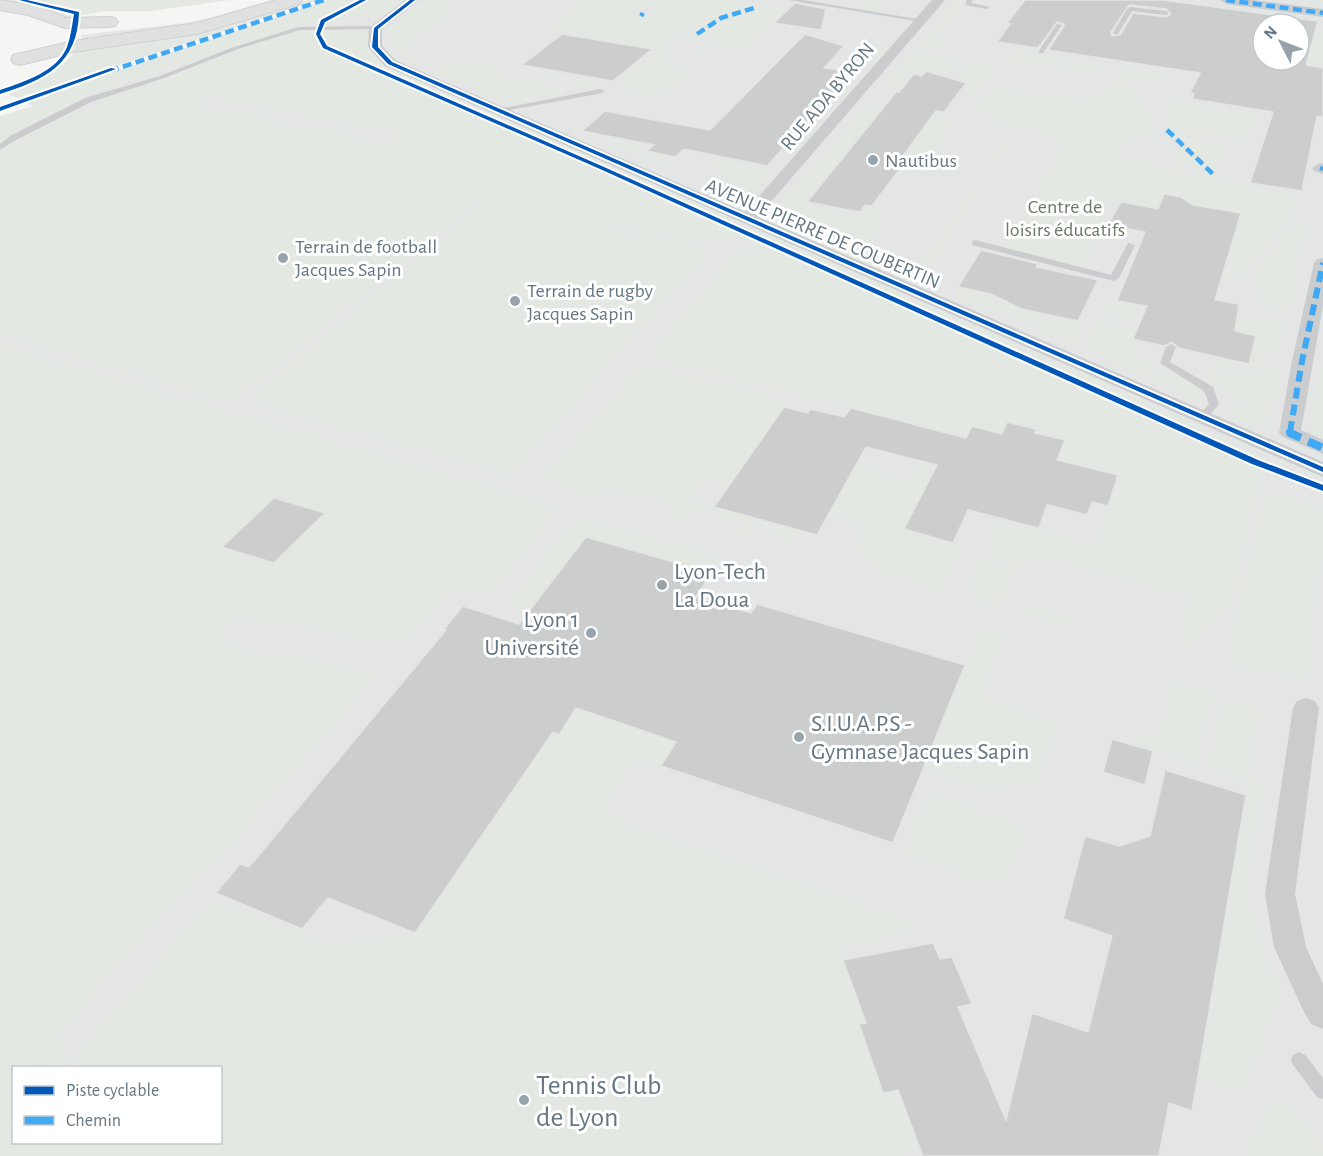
<svg xmlns="http://www.w3.org/2000/svg" width="1323" height="1156" font-family="'Alegreya Sans',sans-serif">
<rect width="100%" height="100%" fill="#f5f5f4"/>
<path fill="#e4e5e5" fill-rule="evenodd" d="M358,0H1323V1156H857L220,1068H14V1142L0,1156V142L73,101L94,92L201,58L230,47L306,25ZM1263,24H1299V60H1263Z"/>
<path fill="#e4e8e2" fill-rule="evenodd" d="M0,0H230L152,11H104L63,19L0,3Z
M276,0H284L231,17L156,31L82,39L81,35L185,23L232,13Z
M308,0H318L18,98L8,95L59,68L79,48L217,29Z
M328,0H359L306,25L230,47L201,58L94,92L73,101L0,142V116L33,106L25,102Z
M369,0H405L384,15L375,14L369,17L352,15L342,21L346,22L338,27H325C332,12 354,6 369,0Z
M428,0H450L444,4L451,14L405,42L418,65C404,59 395,53 389,39C395,20 410,9 428,0Z
M583,0H655L640,12C610,8 582,19 552,22Z
M663,0H731L756,4L740,19L773,24L748,48L675,36L657,50L543,31L555,23L594,18L608,13L645,15Z
M859,0H887L876,11L825,3L827,1L855,4Z
M956,0H966L935,38L949,41L944,49L918,45Z
M761,5L789,9L774,23L745,18Z
M315,29L364,31L366,33C367,49 374,57 386,66L733,219L739,228L727,243L716,245L481,197L238,397L227,400L218,398L0,335V165L7,162L0,156L2,150C47,116 102,102 153,83C205,64 260,35 315,29ZM209,96L400,134V135L388,143L195,104Z
M1323,34V63L1306,61L1309,39Z
M868,45L889,48L878,61L852,62Z
M659,50L676,53L663,59L667,66L677,69L694,68C659,102 659,95 613,87Z
M913,51L957,58L960,60L947,78L932,74L934,71L927,70L923,74L897,70Z
M1014,51L1103,65L1095,74L1008,60Z
M448,59L507,69L499,76L571,90L513,104L430,71Z
M973,61L994,65L982,83L983,87L972,99L967,91L971,83L958,80Z
M1119,67L1165,73L1158,84L1113,77Z
M537,70L596,80L589,86L531,75Z
M895,72L914,74L898,93L889,91L892,87L883,85Z
M1112,83H1125L1138,96L1161,140L1132,134L1117,154L1100,151L1119,158L1181,170H1156L1157,171L1201,174L1293,196L1289,221L1276,234L1241,280L1222,276L1229,253L1225,244L1232,245L1242,213L1193,205L1181,197L1164,194L1159,205L1149,207L1107,202L1102,212L1113,214L1105,232L1096,238L1085,265L1004,248L1064,144L1069,143L969,111L993,86L1090,102L1098,93L1106,92Z
M1169,98L1259,113L1249,140L1168,127L1160,121Z
M869,104L882,107L804,204L859,216L867,208L891,212L865,248L884,259L872,266L765,220Z
M933,115L957,117L925,160L902,157Z
M560,122L586,127L583,131L646,143L636,145L635,149L643,153L647,151L664,154V161L674,163L666,169Z
M1008,132L1014,133L930,267L922,265Z
M1177,136L1225,143L1219,171H1214Z
M1182,144L1208,171L1167,165Z
M721,154L732,161L771,170L747,198L704,157Z
M487,201L711,248L510,475L246,402Z
M1300,223L1307,224L1289,314L1259,308L1258,296L1253,289L1262,260L1289,228Z
M765,233L1152,404L1263,459L1234,596L1189,649L1177,653L1190,597L1032,555L1026,571L984,552L996,519L1095,544L1118,475L1057,460L1064,440L1035,433L1036,429L1007,422L1002,434L972,426L966,438L938,431L885,440L897,419L655,358L652,350L737,251L746,248Z
M961,287L1018,300L1015,307L1087,323L1076,345L957,294Z
M1107,301L1164,313L1149,324L1102,314Z
M1257,317L1288,323L1285,336H1280L1276,354L1253,349L1256,336L1235,331L1238,319L1254,322Z
M1098,321L1137,330L1133,339L1141,341L1134,354L1167,371L1135,369L1116,364L1115,361L1085,348Z
M0,345L559,506L496,587L481,594L450,588L402,644L233,617L217,644L379,671L207,871L201,869L52,1041L73,1051L59,1067L14,1068L13,1122L5,1132L13,1124L14,1142H220V1068L64,1067L213,900L325,942L415,933L571,707L676,742L661,766L635,757L601,814L925,926L840,950L855,992L872,1022L859,1025L883,1093L898,1090L921,1152L903,1156H0Z
M1252,353L1275,357L1261,365L1212,369L1216,357L1249,364Z
M648,367L788,401L729,488L702,480L688,499L802,531L794,534L782,549L778,548L783,536L750,526L743,539L735,537L742,524L693,510L684,522L664,517L672,504L603,486L594,497L548,482V473L631,374Z
M1319,369L1323,370V440L1310,437Z
M1281,370L1276,400L1239,402L1233,399L1232,395L1198,376L1201,374Z
M1132,371C1157,375 1192,372 1206,399L1200,402L1189,399L1183,393L1166,385L1156,384L1131,373Z
M1274,404L1269,434L1229,416L1232,405Z
M921,461L940,466L936,468L905,529L963,545L942,590L877,572L853,545L864,524L828,514L856,466L910,480Z
M1264,492L1323,506V551L1306,683L1228,662Z
M576,519H588L724,558L712,573L586,537L540,598L524,607L508,605Z
M991,560L1013,571L999,606L963,595L977,564L980,561Z
M1024,603L1086,621L1079,628L1020,612Z
M981,627L1005,633L980,697L1056,721L1044,768L1039,777L1029,783L994,791L923,769Z
M1171,681L1213,693L1197,765L1112,739L1157,735Z
M1222,699L1259,710L1250,772L1263,785L1249,875V895L1265,955L1280,989L1272,1018L1243,1093L1198,1076L1249,781L1206,767Z
M927,791L1012,823L1024,832L1011,873L1003,882L975,879L902,853Z
M1283,1100L1323,1147V1156H1246L1262,1113Z"/>
<path fill="#cccece" stroke="#e4e4e4" stroke-width="1.5" fill-rule="evenodd" d="M1025,0H1163L1318,21L1306,65L1323,68V117L1317,116L1302,191L1250,183L1273,112L1192,99L1194,94L1190,93L1200,73L1048,50L1064,26V24L1057,22L1038,48L997,42L1010,24L1007,23ZM1129,5L1166,9L1171,14L1166,17L1133,13L1120,35L1112,36L1111,32ZM1263,24H1299V60H1263Z
M795,3L826,9L821,30L774,23Z
M562,34L652,49L613,81L522,65Z
M805,34L844,46L824,68L852,72L767,166L684,149L676,157L647,151L654,145L582,131L605,111L710,130Z
M926,71L966,83L944,112L936,111L902,157L908,158L872,206L865,205L860,212L807,202L897,91L899,92L914,74L922,76Z
M1164,194L1181,197L1193,205L1241,213L1215,300L1239,304L1235,331L1256,336L1249,364L1178,348L1172,342L1164,346L1133,339L1147,306L1117,301L1145,232L1108,225L1121,202L1158,209Z
M981,250L1038,264L1036,267L1098,280L1078,321L1022,309L991,294L958,287Z
M784,407L808,413L810,409L844,417L851,408L966,438L972,426L1002,434L1007,422L1036,429L1035,433L1065,440L1057,460L1118,475L1108,506L1092,502L1087,515L1047,505L1039,528L968,510L953,543L904,529L937,465L866,447L817,535L714,507Z
M274,498L325,513L274,563L222,547Z
M586,537L712,573L696,597L751,613L757,604L965,665L893,843L661,766L676,742L576,708L559,735L553,732L415,933L328,898L302,929L216,893L240,864L249,867L446,630L444,629L463,606L519,624Z
M1112,739L1153,751L1145,785L1103,772Z
M1165,770L1246,795L1192,1111L1169,1103L1159,1156H923L898,1090L883,1093L859,1024L866,1023L843,960L933,943L940,959L952,957L972,1004L958,1007L1006,1120L1032,1013L1088,1032L1112,936L1063,919L1085,836L1119,846L1150,836Z"/>
<g fill="none" stroke-linecap="round" stroke-linejoin="round">
<g stroke="#d1d1d2" stroke-width="2">
<path id="primary" d="M0,0L38,6L67,18L109,17L115,18L118,22L115,26L109,27L65,28L28,15L0,10Z
M276,0H302L299,4L197,34L73,52L20,65L13,63L11,59L13,55L73,41L197,23Z"/>
</g>
<path fill="#cacccd" fill-rule="evenodd" d="M788,0H803L924,20L921,22Z
M967,0H973L971,3L990,7L987,9L965,5Z
M1130,7L1166,11L1169,13L1166,15L1132,11L1118,34H1114L1113,33L1127,9Z
M1057,24L1062,25L1043,53H1039L1038,52Z
M376,26L379,28L378,29L300,30L238,49L164,78L91,102L16,140L0,150V144L10,136L85,98L160,76L234,47L298,27Z
M600,89L604,91L603,93L498,112L494,110Z
M975,240L1111,275L1128,243L1135,245L1119,278L1114,281L972,245V241Z
M1171,344L1176,347L1170,362L1213,387L1219,404L1206,419L1202,420L1197,417L1209,404L1204,391L1160,363L1166,347Z
M1299,1052L1305,1055L1323,1078V1099L1317,1097L1293,1065L1291,1060L1293,1055Z"/>
<path fill="#cacccd" fill-rule="evenodd" d="M405,0H419L382,29V46L395,60L745,212L932,0H945L758,217L1323,462V477L385,66L368,47L369,28Z
M1220,0H1254L1323,9V17L1226,4Z
M1320,163L1323,164V174L1314,171L1312,168Z
M1323,258V306L1301,430L1323,440V454L1283,437L1279,433L1292,361L1314,263L1317,259Z
M1306,698L1315,701L1319,708L1295,894L1306,947L1323,984V1029L1311,1024L1304,1012L1274,947L1265,894L1293,708L1297,701Z"/>
<use href="#primary" fill="#dfe0e0" fill-rule="evenodd"/>
<path stroke="#3fa9f5" stroke-width="4.5" stroke-dasharray="9 4.5" stroke-linecap="butt" d="M1226,0L1323,13
M641,16L643,13
M697,34L721,18L754,8
M110,71L324,0
M1167,130L1213,174
M1320,168L1323,169"/>
<path stroke="#3fa9f5" stroke-width="6" stroke-dasharray="11 6" stroke-linecap="butt" d="M1290,432L1302,361L1323,263"/>
<path stroke="#3fa9f5" stroke-width="8" stroke-dasharray="15 8" stroke-linecap="butt" d="M1290,430V433L1323,448"/>
<g stroke="#fff" stroke-width="4">
<path id="cycleway" d="M19,0H27L79,12C78,64 45,80 0,94V90C23,82 57,72 67,47C71,36 72,25 74,14Z
M360,0H366L325,22L320,34L327,46L604,167L1258,460L1323,485V491L1252,464L600,169L323,48L316,34L321,20Z
M410,0H415L378,29V47L392,62L1323,467V472L388,64L372,47L374,28Z
M111,68L116,69L0,111V107Z"/>
</g>
<use href="#cycleway" fill="#0057b8" fill-rule="evenodd"/>
</g>
<g fill="#97a3ab" stroke="#fff" stroke-width="2">
<circle cx="873" cy="160" r="6"/>
<circle cx="283" cy="258" r="6"/>
<circle cx="515" cy="301" r="6"/>
<circle cx="662" cy="585" r="6"/>
<circle cx="591" cy="633" r="6"/>
<circle cx="799" cy="737" r="6"/>
<circle cx="524" cy="1100" r="6"/>
</g>
<g text-anchor="middle" stroke-width="6" stroke-linejoin="round" paint-order="stroke">
<g font-size="20" fill="#657783" stroke="#fff">
<text transform="translate(827 96) rotate(-50)" y="7">RUE ADA BYRON</text>
<text transform="translate(823 233) rotate(23)" y="7">AVENUE PIERRE DE COUBERTIN</text>
</g>
<g font-size="20" fill="#657783" stroke="#fff" text-anchor="start">
<text x="885" y="167">Nautibus</text>
<text x="295" y="253">Terrain de football<tspan x="295" dy="23">Jacques Sapin</tspan></text>
<text x="527" y="297">Terrain de rugby<tspan x="527" dy="23">Jacques Sapin</tspan></text>
</g>
<g font-size="20" fill="#697b64" stroke="#fff">
<text x="1065" y="213">Centre de<tspan x="1065" dy="23">loisirs éducatifs</tspan></text>
</g>
<g font-size="24" fill="#657783" stroke="#fff" text-anchor="start">
<text x="674" y="579">Lyon-Tech<tspan x="674" dy="28">La Doua</tspan></text>
<text x="579" y="627" text-anchor="end">Lyon 1<tspan x="579" dy="28">Université</tspan></text>
<text x="811" y="731">S.I.U.A.P.S -<tspan x="811" dy="28">Gymnase Jacques Sapin</tspan></text>
</g>
<g font-size="28" fill="#657783" stroke="#fff" text-anchor="start">
<text x="536" y="1094">Tennis Club<tspan x="536" dy="32">de Lyon</tspan></text>
</g>
</g>
<rect x="12" y="1066" width="210" height="78" fill="#ffffff" stroke="#c1c9cd" stroke-width="1.5"/>
<rect x="24" y="1086" width="30" height="9" fill="#0057b8" stroke="#c1c9cd" stroke-width="1.5"/>
<text x="66" y="1096" font-size="18" fill="#657783">Piste cyclable</text>
<rect x="24" y="1116" width="30" height="9" fill="#3fa9f5" stroke="#c1c9cd" stroke-width="1.5"/>
<text x="66" y="1126" font-size="18" fill="#657783">Chemin</text>
<g transform="translate(1281 42) rotate(312)"><circle r="28" fill="#ffffff" stroke="#c1c9cd" stroke-width="1.5"/>
<path d="M0-4.5L10 22L0 15L-10 22Z" fill="#97a3ab"/>
<text y="-9" font-size="16" font-weight="bold" text-anchor="middle" fill="#657783">N</text>
</g>
</svg>
